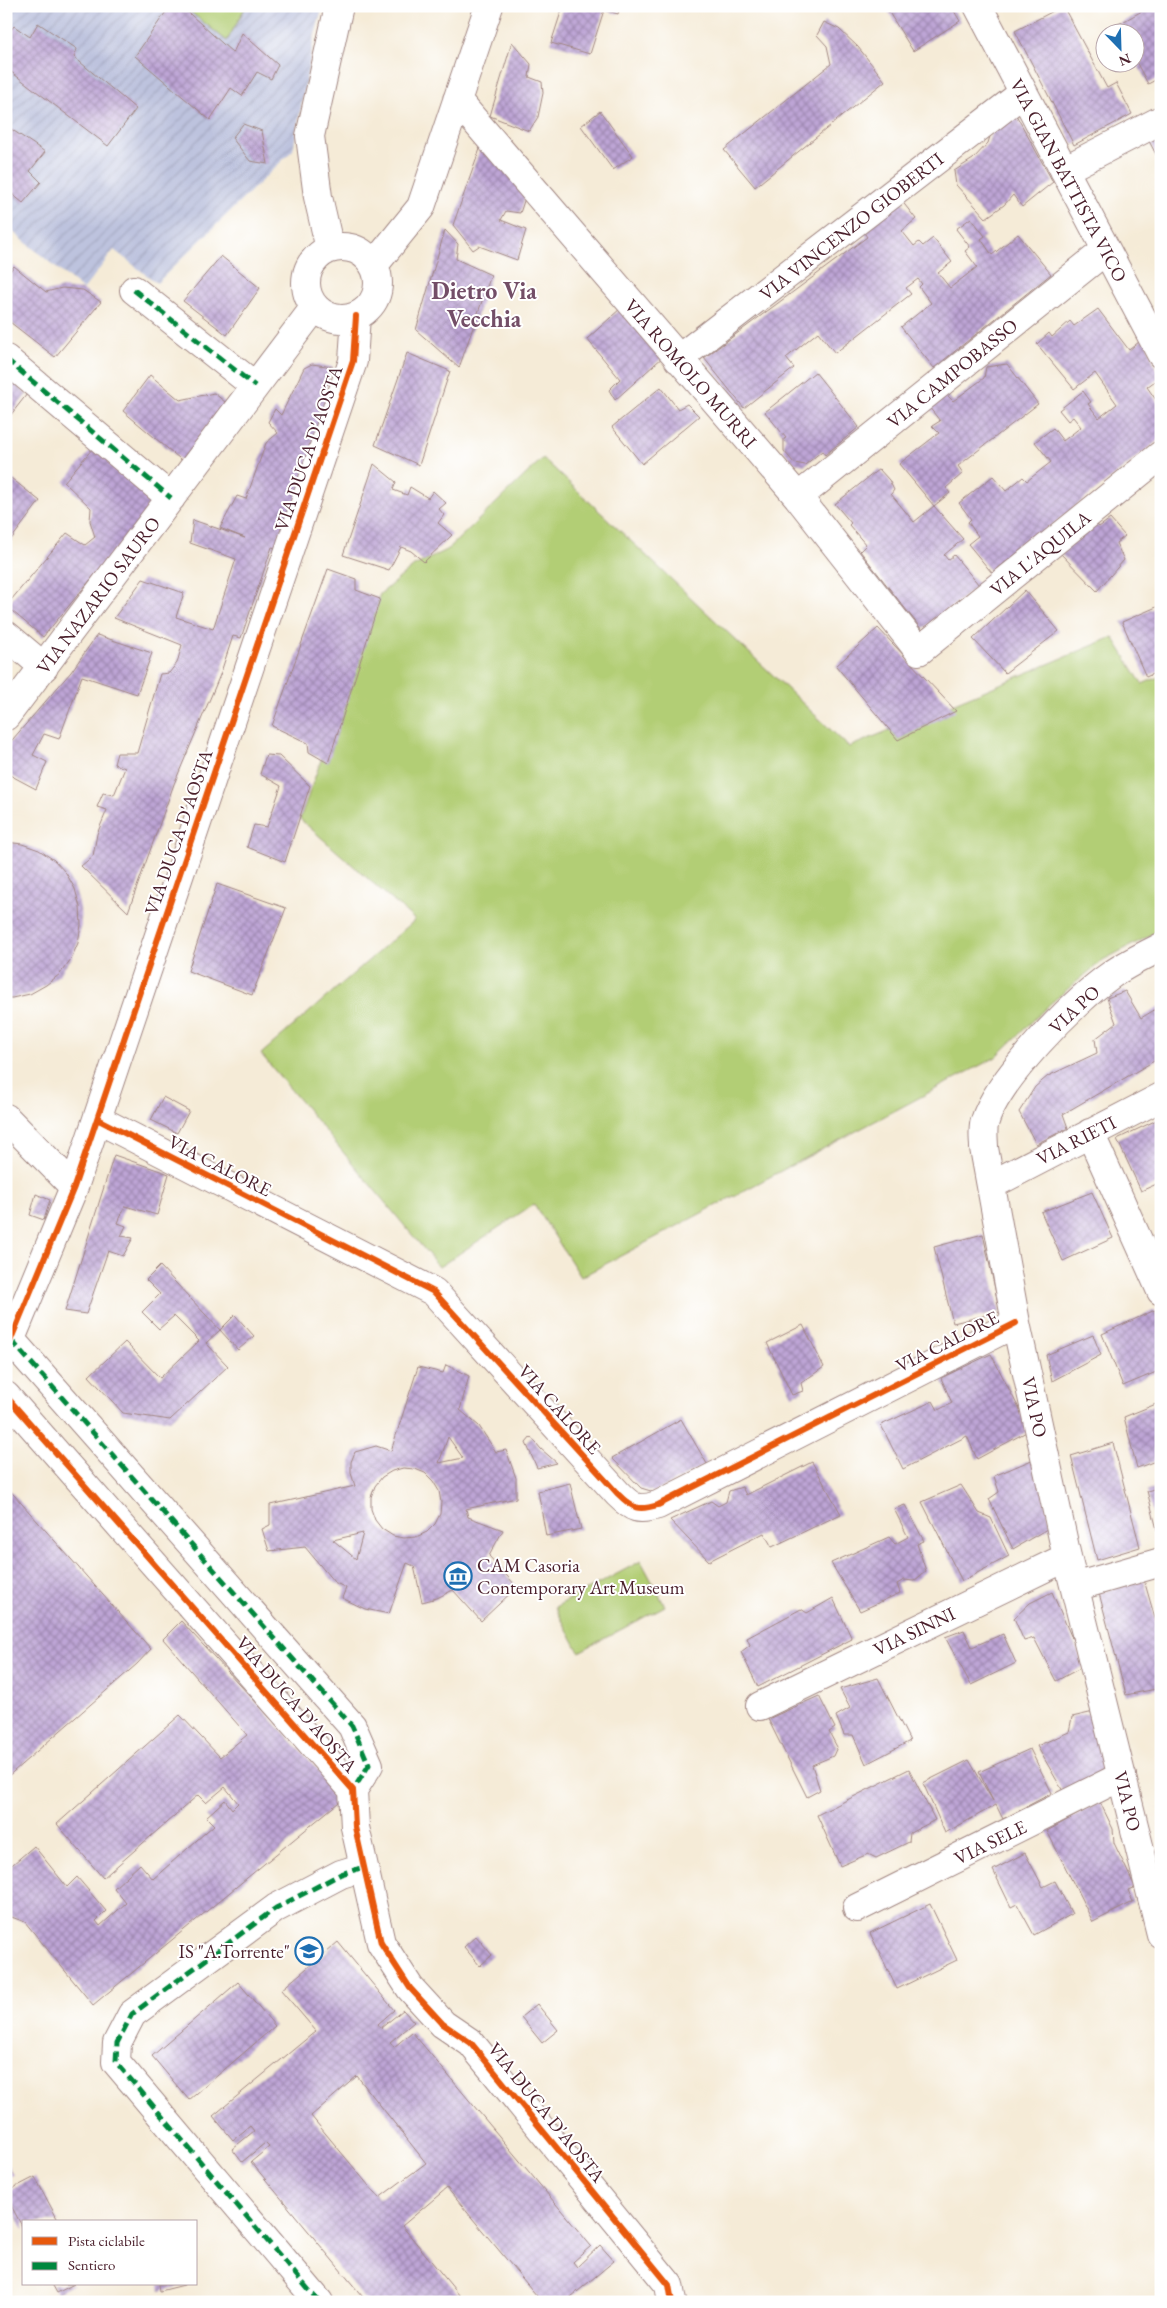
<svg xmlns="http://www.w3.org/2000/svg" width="1167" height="2308" font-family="'EB Garamond',serif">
<defs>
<pattern id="industrial-furrows" width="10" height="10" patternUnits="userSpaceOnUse" patternTransform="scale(1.25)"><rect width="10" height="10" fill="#bdc3de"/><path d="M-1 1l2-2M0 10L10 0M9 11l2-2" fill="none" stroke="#a4a7bf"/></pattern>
<pattern id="building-cross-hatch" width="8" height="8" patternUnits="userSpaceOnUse" patternTransform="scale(1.25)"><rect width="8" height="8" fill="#bea5d6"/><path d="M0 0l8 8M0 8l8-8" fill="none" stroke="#9c86ae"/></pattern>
</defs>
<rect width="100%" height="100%" fill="#fff"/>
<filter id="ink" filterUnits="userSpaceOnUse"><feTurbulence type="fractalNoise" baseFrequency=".02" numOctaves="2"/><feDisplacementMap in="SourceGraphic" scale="10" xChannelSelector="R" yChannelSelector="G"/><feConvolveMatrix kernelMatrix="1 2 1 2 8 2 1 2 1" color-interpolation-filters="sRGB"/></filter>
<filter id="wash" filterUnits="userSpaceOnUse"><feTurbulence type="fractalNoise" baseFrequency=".0096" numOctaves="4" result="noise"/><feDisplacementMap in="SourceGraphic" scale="20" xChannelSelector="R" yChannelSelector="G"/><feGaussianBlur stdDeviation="1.12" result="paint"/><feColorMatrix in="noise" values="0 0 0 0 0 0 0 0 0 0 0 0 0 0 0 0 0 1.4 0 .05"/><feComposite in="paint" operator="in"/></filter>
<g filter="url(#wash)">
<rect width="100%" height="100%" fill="#f5ebd7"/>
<path fill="url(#industrial-furrows)" d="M6,6H183L227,40L246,6H323L314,38L293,150L157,283L114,250L83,290L6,226Z"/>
<path fill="#b2ce74" stroke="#7e7650" d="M183,6H246L227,41Z
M543,458L849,747L1113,637L1142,684L1161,676V930L1103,960L1051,1003L996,1057L581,1277L534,1204L439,1267L261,1054L415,920L300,819L380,594L414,566L447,550Z
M641,1561L665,1606L579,1652L555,1607Z"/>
<g id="blocks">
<path fill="url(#building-cross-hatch)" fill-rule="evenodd" d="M170,6H181L233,53L242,33L278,65L271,79L257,72L242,96L231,88L210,120L135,56Z
M563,6H620L618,14L604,10L590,54L551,43Z
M885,6H951L960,21L913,51Z
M1063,6L1107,88L1116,83L1132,114L1074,145L1015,31Z
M1151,6H1161V77L1148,84L1134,58V32H1121L1117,25Z
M824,22L839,29L858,47L885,81L755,187L724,150L831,64L827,46L817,35Z
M38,23L77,49L74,57L136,109L108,146L6,68V36L14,26L30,37Z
M512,42L531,64L529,77L542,82L543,93L538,117L529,131L490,116Z
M600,111L633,156L613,170L581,126Z
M1015,113L1053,182L1022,207L1013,195L1004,205L986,218L956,185L954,171L973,159L988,143L992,130Z
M243,124L262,131L268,164L250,161L232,138Z
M11,129L45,152L30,171L41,182L23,203L6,189V135Z
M1161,135V164L1149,141Z
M480,149L501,156L528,189L520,213L506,211L501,220L526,230L517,260L479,246L473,250L453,225Z
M901,200L916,219L902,231L914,246L919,242L923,246L933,238L952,262L938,273L950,288L977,267L965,251L970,247L956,229L971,218L985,236L981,239L992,255L1018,234L1051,274L934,368L901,327L931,303L919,287L922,284L918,279L906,288L911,294L835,353L818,332L786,358L794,368L744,408L704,358L867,237L863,231Z
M445,230L458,244L456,259L491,275L459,368L416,330Z
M221,256L260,288L227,335L183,301Z
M14,266L46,292L62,288L83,290L101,302L55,357L6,319V276Z
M622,307L664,356L615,400L609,390L620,379L587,339Z
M1098,309L1129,350L1145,337L1159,378L1147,387L1161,407V438L992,573L968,544L978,536L968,522L971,519L959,503L993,476L1006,491L1023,477L1027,481L1051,462L1035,442L1053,428L1063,441L1081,427L1073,417L1068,421L1059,410L1083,391L1091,402L1088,404L1099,418L1117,404L1095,373L1074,389L1037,344L1049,333L1052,337L1070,321L1074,326Z
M407,353L450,371L419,465L375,445Z
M312,364L333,367L325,390L333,392L280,549L272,547L241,638L233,636L220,675L174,784L128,912L81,866L93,856L97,834L107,810L97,807L103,793L114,795L125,768L114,764L117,753H137L160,674L169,673L177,663L182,645L114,618L143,579L184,593L176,617L213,629L236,559L190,543L193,520L245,538L220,528L237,496L246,499L266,443L278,433L268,422L275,409L281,415L304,368Z
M1007,364L1038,404L958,466L963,473L946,488L950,493L934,506L899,464L939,433L932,426L940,421L929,407L946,394L953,401L984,378L986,367Z
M815,372L859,427L825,455L822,451L805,465L794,463L784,451V439L786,438L765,412Z
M150,375L180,400L214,393L236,411L192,469L123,411Z
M6,376L27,394L6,421Z
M661,387L678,409L687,404L699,416L642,464L612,427Z
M93,448L166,504L111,555L43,637L6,606L67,533L85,545L95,537L90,521L91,508L64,482Z
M374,464L396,482L393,490L407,495L410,487L428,498L433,491L446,503L439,509L444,515L438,523L452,535L424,562L411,551L401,547L389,570L343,555Z
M879,469L889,480L894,490L891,494L914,522L934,506L963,539L944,555L948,560L954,555L979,585L922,630L860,551L866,545L849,525L851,523L835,504Z
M11,478L40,501L6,546V484Z
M1092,519L1099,527L1110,519L1125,536L1116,543L1124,560L1097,591L1057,550Z
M328,569L356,579V590L380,599L328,763L309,752L308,743L272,726Z
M1025,590L1059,631L1005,673L973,639Z
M1161,605V670L1146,677L1122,622Z
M878,628L956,711L898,740L836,666Z
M97,635L152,653L137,694L82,676L59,739L44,734L33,755L47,762L36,789L6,773V747L71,672Z
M266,755L279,756L310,786L285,862L247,847L254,825L267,827L281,786L260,774Z
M6,842L22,844L39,850L54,860L66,873L75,889L80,907L81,925L78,943L71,959L60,974L46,985L30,994L12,998H6Z
M217,884L286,908L252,995L188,971Z
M1125,991L1141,1018L1161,1006V1057L1063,1114L1068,1128L1036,1144L1019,1112L1035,1087L1048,1076L1097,1053L1095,1039L1116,1023L1107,998Z
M163,1097L189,1111L177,1133L151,1120Z
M1161,1118V1182L1141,1191L1117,1139Z
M114,1155L169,1174L157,1215L125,1206L118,1223L126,1226L121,1236L133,1238L123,1256L108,1251L86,1314L65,1311Z
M1092,1192L1113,1238L1063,1261L1041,1212Z
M36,1194L50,1200L44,1220L30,1215Z
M983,1234L1000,1312L953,1323L934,1247Z
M160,1266L220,1330L235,1315L254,1336L238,1350L220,1330L206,1343L228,1366L170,1420L123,1413L89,1376L125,1342L160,1378L199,1341L174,1316L159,1329L142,1312L160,1294L146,1280Z
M1155,1310L1161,1323V1370L1123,1386L1102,1334Z
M803,1325L824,1367L801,1383L803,1391L792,1395L767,1343Z
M1093,1335L1101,1355L1052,1381L1046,1355Z
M991,1354L1030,1430L977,1459L967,1436L903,1469L881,1425L933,1401L938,1410L952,1403L941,1378Z
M446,1365L469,1376L460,1410L479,1426L496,1452L506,1450L516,1478V1498L466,1509L468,1517L503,1530L489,1556L517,1587L481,1621L453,1590L437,1598L422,1602L414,1566L407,1563L389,1614L365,1609L342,1598L346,1588L334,1582L305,1547L269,1551L262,1529L270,1525V1505L355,1486L351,1473V1462L355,1452L376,1446L391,1451L418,1367L443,1373ZM448,1437L463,1458L439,1463ZM403,1468L415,1469L425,1473L433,1481L439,1491L441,1502L440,1514L435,1524L427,1532L416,1537L404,1538L393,1536L382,1529L375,1520L371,1509V1497L375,1486L382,1477L392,1471ZM363,1533L356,1559L333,1540Z
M1161,1402V1459L1137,1468L1124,1417Z
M681,1419L707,1464L654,1492L641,1488L612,1458Z
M531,1437L541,1449L557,1463L537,1468L526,1443Z
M1113,1443L1140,1547L1097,1560L1071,1456Z
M1034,1459L1052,1526L1013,1549L989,1499L999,1492L994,1476Z
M812,1462L841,1514L772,1547L764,1533L709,1561L670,1520L711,1501L718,1506L726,1502L729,1491L742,1487L746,1495Z
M570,1483L581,1529L546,1536L538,1491Z
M961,1485L979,1513L991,1518L1009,1556L962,1581L922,1502Z
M6,1486L151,1649L137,1664L6,1778Z
M1161,1487V1541H1160L1147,1491Z
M905,1505L924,1541L917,1544L926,1571L914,1581L904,1580L897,1584L900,1593L860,1611L831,1563L889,1537L895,1544L908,1537L894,1509Z
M1144,1580L1161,1639V1688L1126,1695L1099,1593Z
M1052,1592L1084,1666L1056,1681L1034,1638L1024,1641L1014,1618L1030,1603Z
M833,1598L852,1639L758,1687L741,1652L750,1645L747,1638L801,1609L807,1613Z
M181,1621L344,1798L93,2005L25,1922L6,1915V1870L34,1846L67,1887L77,1877L106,1911L96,1921L100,1926L126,1903L114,1888L140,1864L153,1879L214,1825L206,1817L225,1800L232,1809L238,1803L225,1787L206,1803L198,1795L103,1878L57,1824L180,1715L220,1757L247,1735L163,1639Z
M964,1630L972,1647L1003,1634L1016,1663L971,1685L945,1637Z
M878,1678L910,1741L866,1764L853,1735H844L836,1716L850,1708L840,1689Z
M819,1696L835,1728L829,1732L837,1747L833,1756L812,1765L820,1790L807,1797L768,1719Z
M1098,1711L1112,1769L1064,1793L1037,1746L1069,1732L1072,1717Z
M1030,1749L1052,1793L1003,1819L996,1805L945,1833L923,1783L969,1760L993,1801L979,1772Z
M909,1769L935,1820L910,1833L909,1842L876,1858L868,1854L840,1866L817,1815Z
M1100,1802L1113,1829L1114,1843L1135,1887L1128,1890L1133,1902L1093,1922L1047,1831Z
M1025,1853L1043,1887L1055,1881L1072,1914L1034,1935L1017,1904L1011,1907L993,1870Z
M930,1904L957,1960L897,1989L870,1933Z
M476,1936L492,1955L480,1966L464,1947Z
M338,1942L394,2010L378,2024L381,2028L403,2010L414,2022L390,2042L394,2047L412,2032L591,2246L573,2262L577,2267L600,2245L614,2261L565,2302H542L447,2188L402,2226L465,2302H367L251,2162L269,2147L265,2143L242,2162L232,2149L254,2131L250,2126L233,2140L213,2116L316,2031L281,1990ZM357,2076L426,2163L379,2198L311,2116Z
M238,1982L275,2026L189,2100L152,2056Z
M537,2004L558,2030L542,2043L521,2017Z
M6,2162L13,2175L6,2178Z
M35,2177L59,2222H24V2230L6,2196V2192Z
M52,2284H74L57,2293Z
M159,2284H184V2285L160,2291Z"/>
</g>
</g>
<g filter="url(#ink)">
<use href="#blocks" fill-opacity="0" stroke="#a08581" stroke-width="1"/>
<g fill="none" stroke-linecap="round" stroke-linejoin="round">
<g stroke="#a08581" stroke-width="30">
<path id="minor" d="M978,6L1161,354
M457,100L798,497L919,651L1161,455
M1064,170L1161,120
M306 283a36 36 0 1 1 72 0a36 36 0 1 1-72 0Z
M330,249L318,197L310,136L339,6
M374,265L421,207L489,6
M134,290L255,386
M6,359L171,498
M678,359L1023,93
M798,497L1106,250
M6,635L44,667
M6,716L315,307
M1161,947C1144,956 1126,964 1111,975C1074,1001 998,1079 985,1121C982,1129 984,1140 984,1148L1016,1323L1067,1557L1161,1934
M6,1118L74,1187
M97,1119L434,1292L618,1494C633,1509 638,1511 658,1505L1016,1323
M1090,1133L1161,1291
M991,1185L1161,1097
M11,1340L352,1726L369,1765L353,1790
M6,1351L74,1187L97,1119L353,361L356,316
M6,1396L353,1790L355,1827L381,1943L410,1988L443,2024L471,2043L669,2285L672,2302
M1075,1587L1161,1562
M760,1706L1067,1557
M857,1908L1122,1776
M319,2302L116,2062L117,2043L132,2014L276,1908L341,1874L364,1867"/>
</g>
<use href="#minor" stroke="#fff" stroke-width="28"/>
<path stroke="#00873e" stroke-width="5" stroke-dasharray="10 5" stroke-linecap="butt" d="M134,290L255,386
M6,359L171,498
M11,1340L352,1726L369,1765L353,1790
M319,2302L116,2062L117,2043L132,2014L276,1908L341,1874L364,1867"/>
<g stroke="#fff" stroke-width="9">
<path id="cycleway" d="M97,1119L434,1292L618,1494C633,1509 638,1511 658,1505L1016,1323
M6,1351L74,1187L97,1119L353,361L356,316
M6,1396L353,1790L355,1827L381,1943L410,1988L443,2024L471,2043L669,2285L672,2302"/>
</g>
<use href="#cycleway" stroke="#e8590c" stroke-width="6"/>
</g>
</g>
<defs>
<g id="museum-ring" transform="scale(1.4375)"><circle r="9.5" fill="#fff" stroke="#1f6fb2" stroke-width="1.5"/><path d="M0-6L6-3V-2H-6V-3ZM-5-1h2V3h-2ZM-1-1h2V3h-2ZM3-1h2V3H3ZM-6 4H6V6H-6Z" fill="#1f6fb2"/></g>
<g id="school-ring" transform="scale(1.4375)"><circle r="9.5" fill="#fff" stroke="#1f6fb2" stroke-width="1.5"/><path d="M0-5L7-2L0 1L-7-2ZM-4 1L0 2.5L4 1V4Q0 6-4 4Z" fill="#1f6fb2"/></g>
</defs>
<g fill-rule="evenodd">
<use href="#museum-ring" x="458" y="1576"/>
<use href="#school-ring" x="309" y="1951"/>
</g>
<g text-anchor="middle" stroke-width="4" stroke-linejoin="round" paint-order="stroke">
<g font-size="19" fill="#4a1f2b" stroke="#fff">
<text transform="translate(1069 180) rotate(62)" y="7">VIA GIAN BATTISTA VICO</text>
<text transform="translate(851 226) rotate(-38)" y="7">VIA VINCENZO GIOBERTI</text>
<text transform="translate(691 373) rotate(49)" y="7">VIA ROMOLO MURRI</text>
<text transform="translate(952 373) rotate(-39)" y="7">VIA CAMPOBASSO</text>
<text transform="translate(308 448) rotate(-71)" y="7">VIA DUCA D'AOSTA</text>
<text transform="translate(1040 553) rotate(-39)" y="7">VIA L'AQUILA</text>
<text transform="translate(98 595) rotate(-53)" y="7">VIA NAZARIO SAURO</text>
<text transform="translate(178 832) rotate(-71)" y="7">VIA DUCA D'AOSTA</text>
<text transform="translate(1074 1009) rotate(-43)" y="7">VIA PO</text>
<text transform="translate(1076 1140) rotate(-27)" y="7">VIA RIETI</text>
<text transform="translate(220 1165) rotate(27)" y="7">VIA CALORE</text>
<text transform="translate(947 1341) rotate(-27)" y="7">VIA CALORE</text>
<text transform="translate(1035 1407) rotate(78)" y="7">VIA PO</text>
<text transform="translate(560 1409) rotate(48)" y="7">VIA CALORE</text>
<text transform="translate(914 1631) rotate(-26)" y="7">VIA SINNI</text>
<text transform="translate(297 1704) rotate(49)" y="7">VIA DUCA D'AOSTA</text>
<text transform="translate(1128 1801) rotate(76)" y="7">VIA PO</text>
<text transform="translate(990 1842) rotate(-26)" y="7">VIA SELE</text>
<text transform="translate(547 2112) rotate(51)" y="7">VIA DUCA D'AOSTA</text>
</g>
<g font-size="19" fill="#4a1f2b" stroke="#fff" text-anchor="start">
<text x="477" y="1572">CAM Casoria<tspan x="477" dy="22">Contemporary Art Museum</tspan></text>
<text x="290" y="1958" text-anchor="end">IS "A.Torrente"</text>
</g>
<g font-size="24" font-weight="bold" fill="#734e67" stroke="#fff">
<text x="484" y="299">Dietro Via<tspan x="484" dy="28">Vecchia</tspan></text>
</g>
</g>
<rect width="1167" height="2308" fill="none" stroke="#fff" stroke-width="25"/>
<rect x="22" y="2220" width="175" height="65" fill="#ffffff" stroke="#b7a5aa"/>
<rect x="32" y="2237" width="25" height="8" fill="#e8590c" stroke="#b7a5aa"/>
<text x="68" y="2246" font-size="15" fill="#4a1f2b">Pista ciclabile</text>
<rect x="32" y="2262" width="25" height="8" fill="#00873e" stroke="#b7a5aa"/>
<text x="68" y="2270" font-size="15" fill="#4a1f2b">Sentiero</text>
<g transform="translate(1120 48) rotate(157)"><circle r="24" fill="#ffffff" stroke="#b7a5aa"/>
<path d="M0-4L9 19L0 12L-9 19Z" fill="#1f6fb2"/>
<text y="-8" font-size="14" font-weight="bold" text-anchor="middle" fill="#4a1f2b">N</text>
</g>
</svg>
